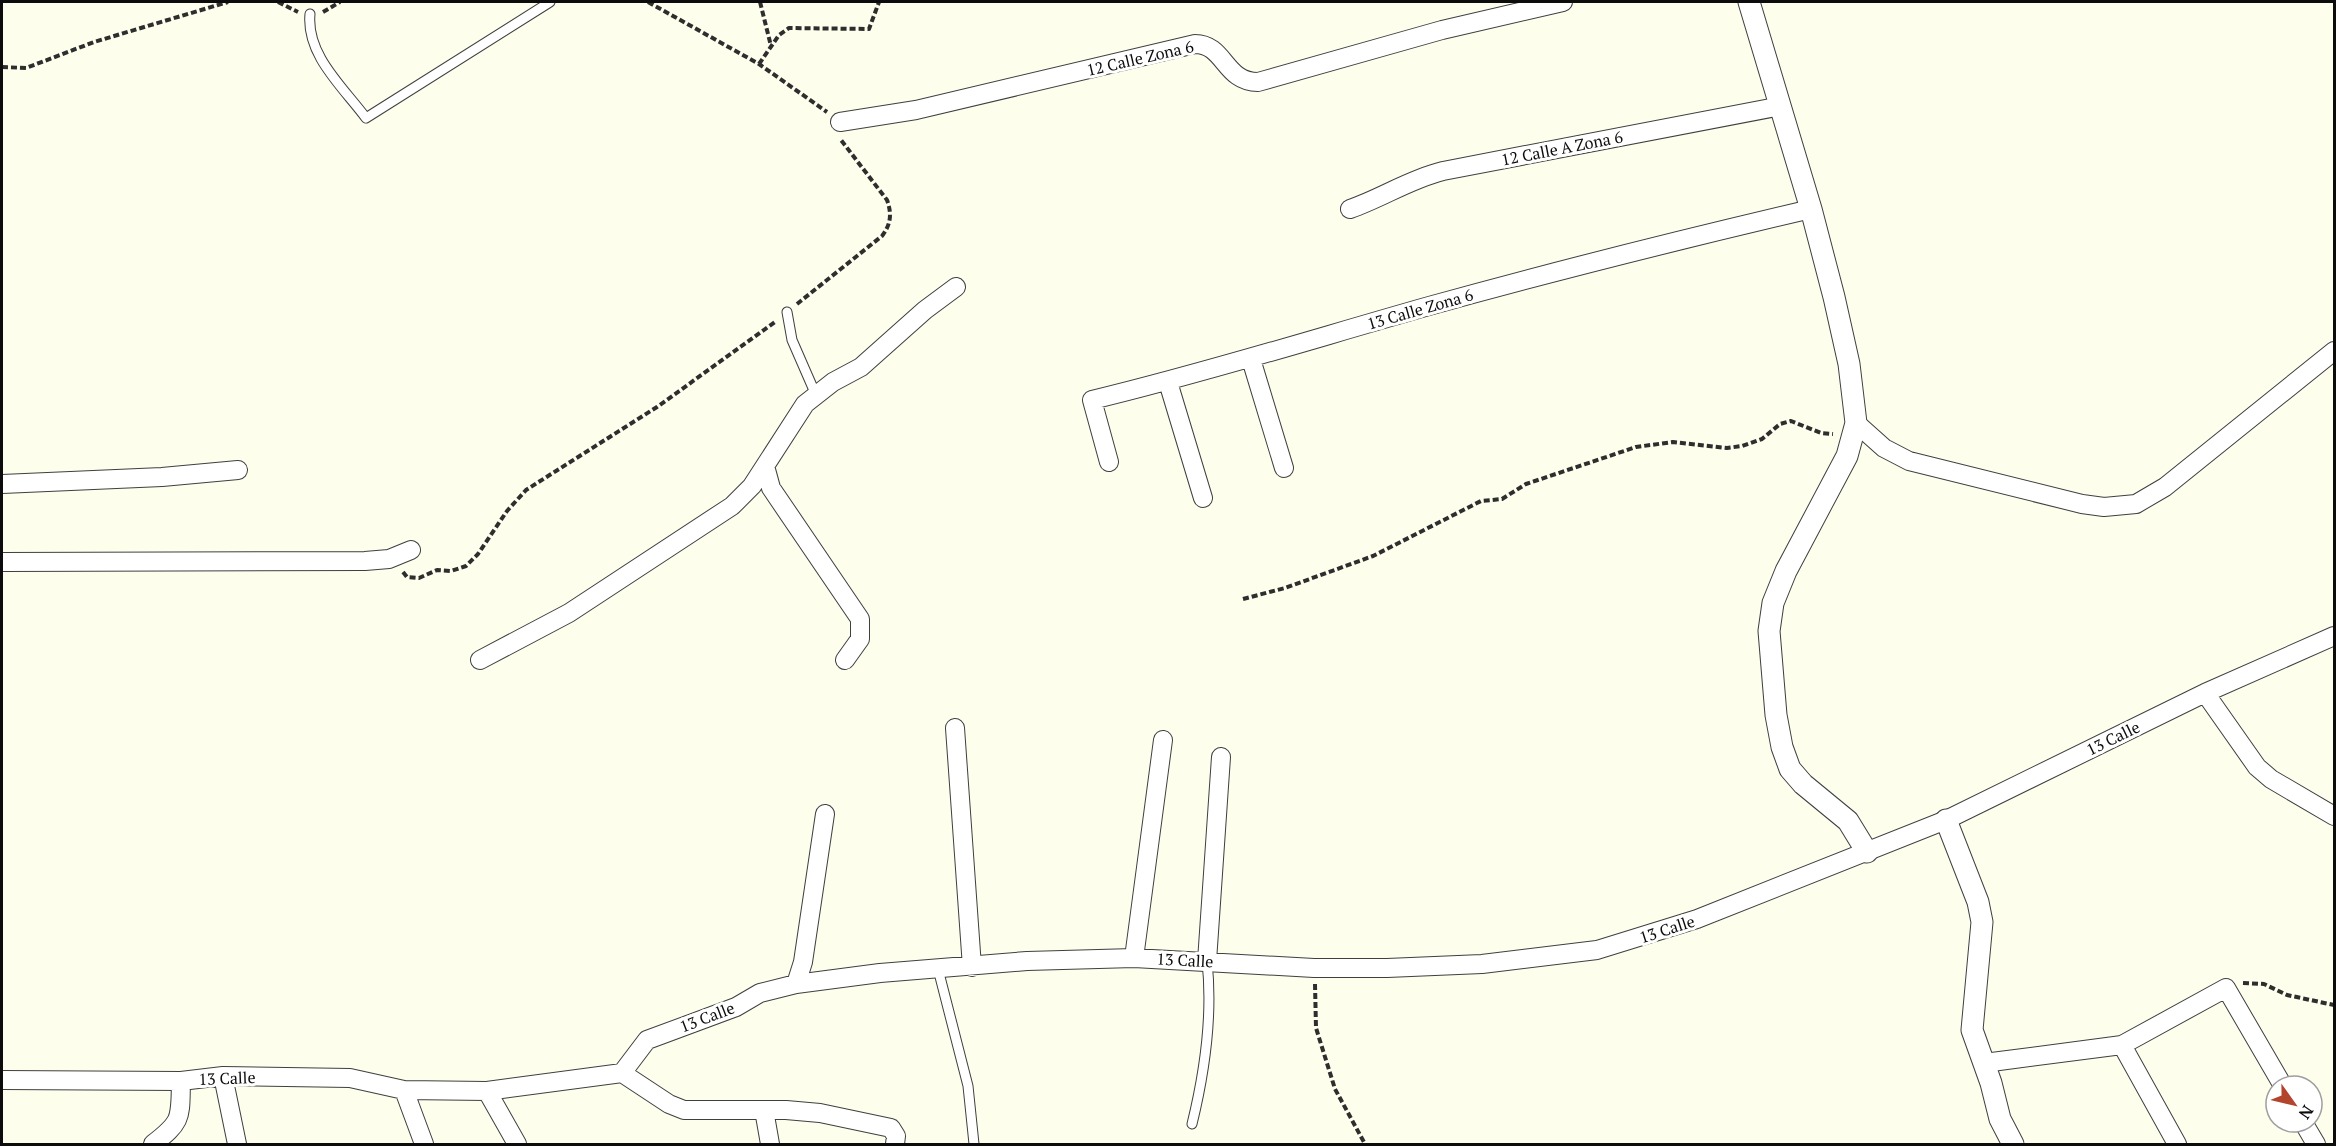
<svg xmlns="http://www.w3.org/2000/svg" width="2336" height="1146" font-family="'PT Serif',serif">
<rect width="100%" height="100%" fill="#fdfeec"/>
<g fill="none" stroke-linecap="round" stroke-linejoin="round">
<g stroke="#3f3f3f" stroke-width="11">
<path id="service" d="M310,14C306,55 343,87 366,118L550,2
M787,312L792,340L816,395
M938,969L968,1086L974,1144
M1192,1124C1205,1071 1213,1016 1207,961"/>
</g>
<g stroke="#3f3f3f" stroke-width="20">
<path id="minor" d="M840,122L916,110L1195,44C1225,44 1224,82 1258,82L1442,30L1563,2
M1350,209C1382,198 1410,179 1443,171L1781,106
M1251,359L1284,468
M1168,382L1203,498
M1856,423L1884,448L1909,461L2082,504L2104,507L2136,504L2165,487L2334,351
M1109,462L1092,400C1205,373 1316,338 1429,306C1555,271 1683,239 1811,209
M765,466L771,488L860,619V639L845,660
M2,484L162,477L238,470
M2,562L365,561L389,559L411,550
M480,660L569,613L732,506L752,486L805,404L833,382L861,367L925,310L956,287
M2205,693L2257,767L2271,779L2334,816
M955,728L972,967
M1134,958L1163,740
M1207,961L1221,757
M796,984L803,962L825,814
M2122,1045L2177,1144
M1984,1063L2122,1045L2226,988L2283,1086
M622,1073L669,1104L684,1110H786L820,1113L891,1128L896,1136L895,1144
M223,1076L237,1144
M2,1080L181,1081L223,1076L350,1078L404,1090L487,1091L622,1073L647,1040L736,1007L760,993L796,984L880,973L1027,961L1134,958L1314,968H1387L1482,964L1597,950L1697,919L1946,820L2205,693L2334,636
M404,1090L424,1144
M487,1091L517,1144
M764,1110L770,1144
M2303,1122L2316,1144
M153,1144C183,1121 180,1118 181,1081"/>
</g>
<g stroke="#3f3f3f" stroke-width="23">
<path id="tertiary" d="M1749,2L1811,209L1834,297L1849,364L1856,423L1847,456L1786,571L1773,603L1769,631L1776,715L1782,747L1790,769L1803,784L1848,821L1867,852
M1946,820L1978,902L1982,922L1972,1030L1991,1083L2000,1119L2013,1144"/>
</g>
<path stroke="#2e2e2e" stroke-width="4" stroke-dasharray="6 3" stroke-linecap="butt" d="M278,2L298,12
M648,2L759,64L827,112
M760,2L771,46
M323,12L340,2
M759,64L779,35L789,28L869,29L879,2
M2,67L26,68L94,42L228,2
M797,304L882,236C891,224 892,214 887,200L841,140
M403,572L407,577L419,578L437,570L451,571L466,566L478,554L507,511L526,490L657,407L775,322
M1243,599L1285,588L1373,556L1481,501L1502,499L1526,484L1636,447L1673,442L1727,448L1742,446L1762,439L1780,424L1791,421L1821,433L1833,434
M2243,983L2264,984L2287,995L2334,1005
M1315,984L1316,1028L1335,1089L1365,1144"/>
<use href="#service" stroke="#fff" stroke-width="9"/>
<use href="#minor" stroke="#fff" stroke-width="18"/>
<use href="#tertiary" stroke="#fff" stroke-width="21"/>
</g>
<g text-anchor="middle" stroke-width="6" stroke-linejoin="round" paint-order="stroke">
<g font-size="16" fill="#0c0c0c" stroke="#fff">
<text transform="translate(1140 58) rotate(-13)" y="6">12 Calle Zona 6</text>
<text transform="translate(1562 148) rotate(-11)" y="6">12 Calle A Zona 6</text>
<text transform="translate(1420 309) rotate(-16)" y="6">13 Calle Zona 6</text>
<text transform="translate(2113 738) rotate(-26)" y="6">13 Calle</text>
<text transform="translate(1667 929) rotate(-18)" y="6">13 Calle</text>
<text transform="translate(1185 960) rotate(3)" y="6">13 Calle</text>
<text transform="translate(707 1017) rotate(-21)" y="6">13 Calle</text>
<text transform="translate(227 1078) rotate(-2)" y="6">13 Calle</text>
</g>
</g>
<rect width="2336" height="1146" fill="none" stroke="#0c0c0c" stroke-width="6"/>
<g transform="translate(2294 1104) rotate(124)"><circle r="28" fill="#ffffff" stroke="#9e9e9e" stroke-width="1.5"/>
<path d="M0-4.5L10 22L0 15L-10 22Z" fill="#b3452d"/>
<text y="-9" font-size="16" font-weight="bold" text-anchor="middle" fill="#0c0c0c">N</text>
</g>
</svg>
